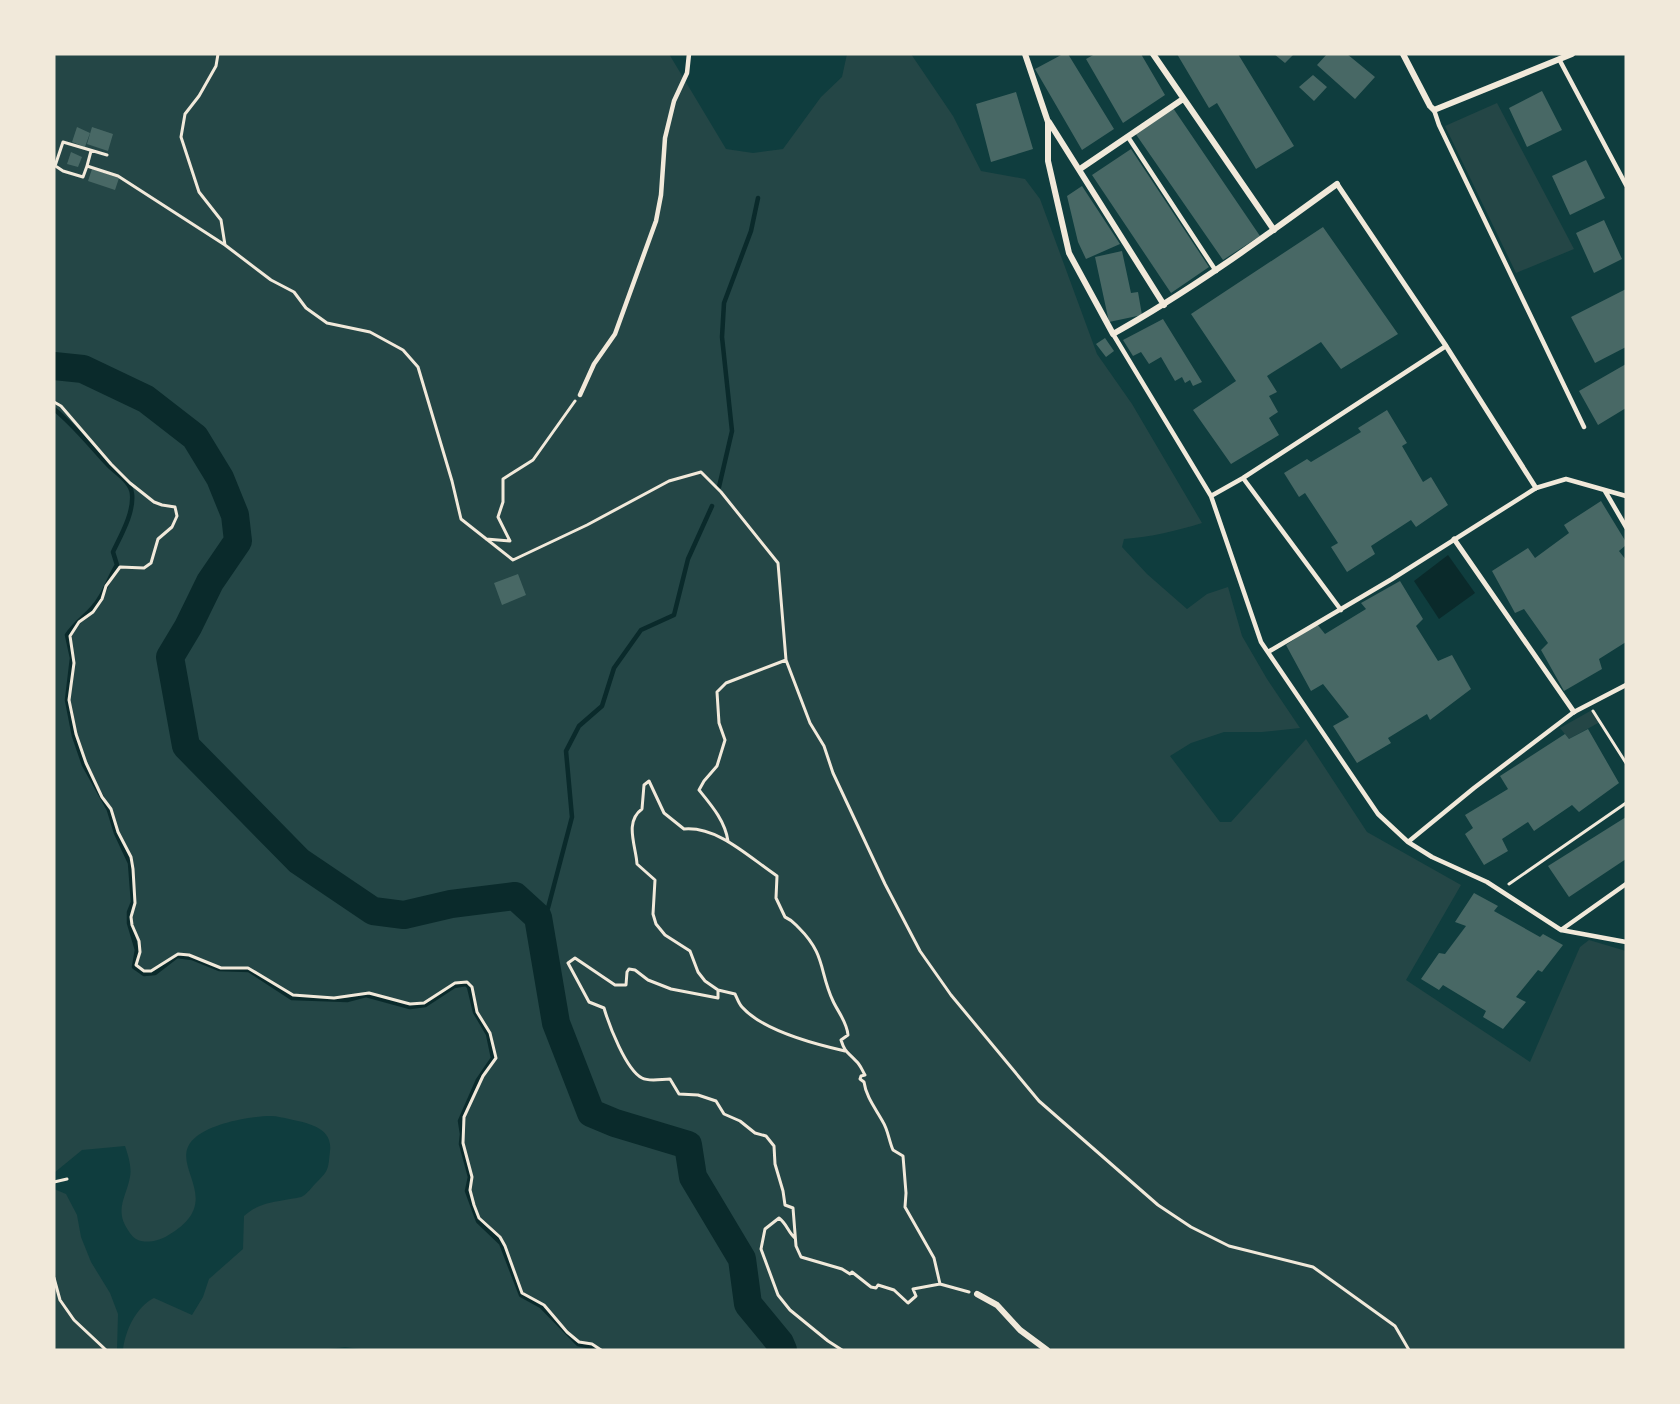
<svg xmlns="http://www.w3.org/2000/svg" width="1680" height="1404" font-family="'IBM Plex Sans',sans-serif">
<rect width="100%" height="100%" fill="#0f3d3e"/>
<path fill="#244646" d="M54,54H669L726,149L753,153L783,149L821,97L842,77L847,54H911L953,116L981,171L1025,179L1040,199L1097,354L1132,404L1202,523C1176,531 1151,537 1124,539L1122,547L1147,574L1187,609L1207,594L1228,587L1242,636L1267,679L1300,728L1262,732H1224L1191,743L1170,756L1220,822H1231L1306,739L1367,832L1461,885L1406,980L1530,1062L1580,947L1589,940L1626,951V1350H368L345,1347L321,1350H123C125,1331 136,1307 154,1298L192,1315L203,1297L209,1279L243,1249L244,1216C259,1203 270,1203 290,1199C294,1198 300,1198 303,1196C308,1193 312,1187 316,1183C329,1170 328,1170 330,1151C333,1127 307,1123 289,1119C284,1118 277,1116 271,1116C250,1116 214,1123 197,1136C161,1164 232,1199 167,1236C158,1241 145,1244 136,1239C131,1236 128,1230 125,1225C116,1208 127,1194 130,1177C132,1167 128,1155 125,1146L82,1150L54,1173Z
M1497,103L1574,249L1516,273L1445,126Z
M1592,710L1600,722L1569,739L1560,728Z
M54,1189L66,1194L77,1215L81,1237L91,1262L110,1293L118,1314L117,1350H54Z"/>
<path fill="#0a2a2b" d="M1448,555L1475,593L1439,619L1414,581Z"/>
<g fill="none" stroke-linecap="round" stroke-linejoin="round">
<path stroke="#0a2a2b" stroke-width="4.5" d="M54,409C76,427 90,446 109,466C117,474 131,482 132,494C134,513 121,535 113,552L117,565C110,576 106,589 99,599C91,613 77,620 67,635L72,658L67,700L74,736L84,765L109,810L116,833L130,863L133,902L129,912V923L137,950L134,967L144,974L155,973L177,956L192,958L219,969L249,970L292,998L347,1000L366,995L410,1007L425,1005L454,986L466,984L469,987L475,1012L488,1034L493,1058L478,1080L460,1121L462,1134L461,1144L470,1177L467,1191L478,1221L501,1243L521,1295L541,1306L578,1344L592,1347L597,1350
M719,487L732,431L722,337L724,303L751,231L758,198
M538,917L548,908L572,817L566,751L579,726L602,706L614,668L641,630L674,615L688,559L712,506"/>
<path stroke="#0a2a2b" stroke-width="28" d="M54,366L83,369L146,399L195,437L220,478L235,515L238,541L210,582L188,627L170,657L186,746L299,861L373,911L404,915L451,904L515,896L538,917L556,1023L591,1113L615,1123L688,1145L693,1177L742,1259L748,1304L780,1343L783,1350"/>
</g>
<path fill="#486865" d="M1063,54H1068L1114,129L1082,150L1035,69Z
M1095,54H1141L1165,95L1123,123L1086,59Z
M1177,54H1238L1294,146L1256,169L1217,103L1209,108Z
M1274,54H1294L1285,63Z
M1327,54H1347L1375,77L1355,99L1317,65Z
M1313,75L1327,87L1314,101L1299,87Z
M1542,91L1562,130L1527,147L1509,108Z
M1016,92L1033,149L991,162L976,104Z
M1173,108L1260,236L1223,260L1135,133Z
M77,127L90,133L85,147L72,142Z
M92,127L113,134L108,151L87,144Z
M1131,149L1209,267L1171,293L1092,175Z
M71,152L82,157L78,167L67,164Z
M1586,160L1605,198L1570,215L1552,176Z
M92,169L119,178L115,190L88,181Z
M1082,186L1120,244L1086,259L1078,242L1067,196Z
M1604,220L1622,259L1594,273L1576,233Z
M1323,227L1398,334L1341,369L1321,342L1267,376L1277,392L1269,396L1278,412L1269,418L1279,435L1231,464L1193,410L1236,381L1191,314Z
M1122,251L1131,293L1138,292L1142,315L1109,322L1095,257Z
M1626,289V347L1595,363L1571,317Z
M1163,319L1202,382L1193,386L1190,380L1185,383L1182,377L1175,381L1161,357L1149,364L1141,352L1133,356L1123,340Z
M1105,338L1114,351L1106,357L1096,344Z
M1626,364V408L1598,425L1579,391Z
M1387,410L1407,443L1402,446L1423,482L1431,477L1448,505L1416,527L1411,520L1371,546L1375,554L1347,572L1331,547L1338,543L1305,493L1299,497L1284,473L1307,459L1311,462L1361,432L1358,428Z
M1601,501L1626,542V545L1619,551L1626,560V642L1599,659L1602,669L1564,691L1541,650L1548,643L1524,609L1515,613L1492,571L1528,548L1535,558L1569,533L1564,525Z
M518,574L526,595L502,605L494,583Z
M1400,581L1423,619L1416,626L1438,661L1452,655L1471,689L1430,720L1427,714L1388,738L1391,743L1357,763L1333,726L1349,717L1323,684L1311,691L1286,645L1317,624L1325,634L1366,609L1361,603Z
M1588,729L1619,783L1579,812L1572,805L1534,831L1528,822L1502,839L1508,851L1484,865L1465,834L1473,828L1465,815L1508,789L1500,776L1565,734L1569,739Z
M1626,817V859L1569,897L1548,866Z
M1474,893L1498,906L1494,911L1540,937L1543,934L1563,945L1542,972L1538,970L1516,997L1526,1002L1503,1029L1483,1017L1486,1011L1443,985L1439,990L1421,979L1439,953L1445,954L1466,926L1455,922Z"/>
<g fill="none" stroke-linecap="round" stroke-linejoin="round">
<path stroke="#f1e9da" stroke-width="3" d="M218,54L216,66L199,96L185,114L181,137L199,192L221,220L225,245L271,280L294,292L306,308L327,323L370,332L403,350L418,367L452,481L461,519L513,560L587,525L669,481L701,472L721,492L778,563L786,660L810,723L824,746L833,773L885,884L920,951L951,995L1039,1101L1158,1205L1191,1227L1229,1246L1313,1267L1395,1326L1409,1350
M54,165L63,171L83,177L87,166L118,176L225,245
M55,166L63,142L107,155
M87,166L91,151
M54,402L61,406L111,464L130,483L154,502L162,505L175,507L177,516L172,527L158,539L151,563L144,568L120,567L106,586L102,599L93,612L79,622L70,636L74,663L69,700L76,734L86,763L102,797L111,809L118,832L131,857L133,869L135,903L131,917L132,925L139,941L140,952L136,965L144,971H151L178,954L189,955L221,968H248L293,995L334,998L369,993L410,1004L424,1003L455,983L467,982L472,987L477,1012L490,1033L496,1058L483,1076L464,1117L463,1143L472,1177L470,1190L474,1205L479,1218L500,1237L505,1246L522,1293L544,1305L567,1332L579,1342L592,1344L601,1350
M486,539L510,541L498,517L503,502V479L533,460L575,401
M1593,711L1626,763
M728,841C725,821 712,806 699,790L704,781L717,766L725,740L719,723L717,692L726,683L786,660
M1509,884L1626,803
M718,990L735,994C737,998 739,1004 742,1007C763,1031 814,1044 845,1051
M54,1182L67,1179
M795,1238C788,1232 787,1224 779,1218L765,1229L761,1249L778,1295L790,1310L828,1341L842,1350
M54,1278L60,1300L74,1320L106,1350
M940,1284L913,1289L916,1296L908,1303L894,1290L878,1285L876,1288L871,1287L852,1272L850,1274L842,1269L801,1257L796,1246L793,1208L785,1205L783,1191L775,1164L774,1146L766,1136L755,1133L740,1121L724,1114L716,1101L698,1095L679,1094L670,1079C662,1079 649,1082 642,1078C626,1070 609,1025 604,1008L589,1002L568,963L575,958L615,985H626L627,972L629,969L635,970L648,980L671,989L718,998V990L705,981L698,972L690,951L665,935L656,924L653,914L655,880L637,864C636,846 624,822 642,809L644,785L649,781L664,813L684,829C718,826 750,858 777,876L776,898L785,917C792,920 794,923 799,928C826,955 819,971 833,1001C838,1012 847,1022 848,1035L841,1040C845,1053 848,1052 856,1061C860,1064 862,1070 865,1075L861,1076L860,1079L864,1082C866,1097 876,1109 883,1122C888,1130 889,1141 893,1150L903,1156L906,1193L905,1207L934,1258L940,1284L969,1292"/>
<path stroke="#f1e9da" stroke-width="4.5" d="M1559,59L1626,185
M1434,110L1439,125L1584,427
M1128,137L1216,271
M1113,334L1211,496L1261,642L1378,814L1408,842L1432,857L1487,882L1561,930L1626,942
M580,395L594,364L615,334L656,221L661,195L665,138L674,101L687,73L689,54
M1243,478L1341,610
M1605,491L1626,527
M1211,496L1243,478L1446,346
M1268,652L1392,579L1536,488L1566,479L1626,496
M1408,842L1474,788L1574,712L1626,685
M1561,930L1626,884"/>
<path stroke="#f1e9da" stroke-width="5" d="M1337,184L1446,346L1536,488
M1454,539L1574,712"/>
<path stroke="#f1e9da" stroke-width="6" d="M1025,54L1048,122V161L1069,253L1113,334C1192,290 1264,237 1337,184
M1153,54L1274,230
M1403,54L1430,106L1434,110L1572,54
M1049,122L1164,305
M1080,169L1183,99
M977,1294L997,1305L1020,1330L1047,1350"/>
</g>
<rect width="1680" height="1404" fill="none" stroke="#f1e9da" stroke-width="111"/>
</svg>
